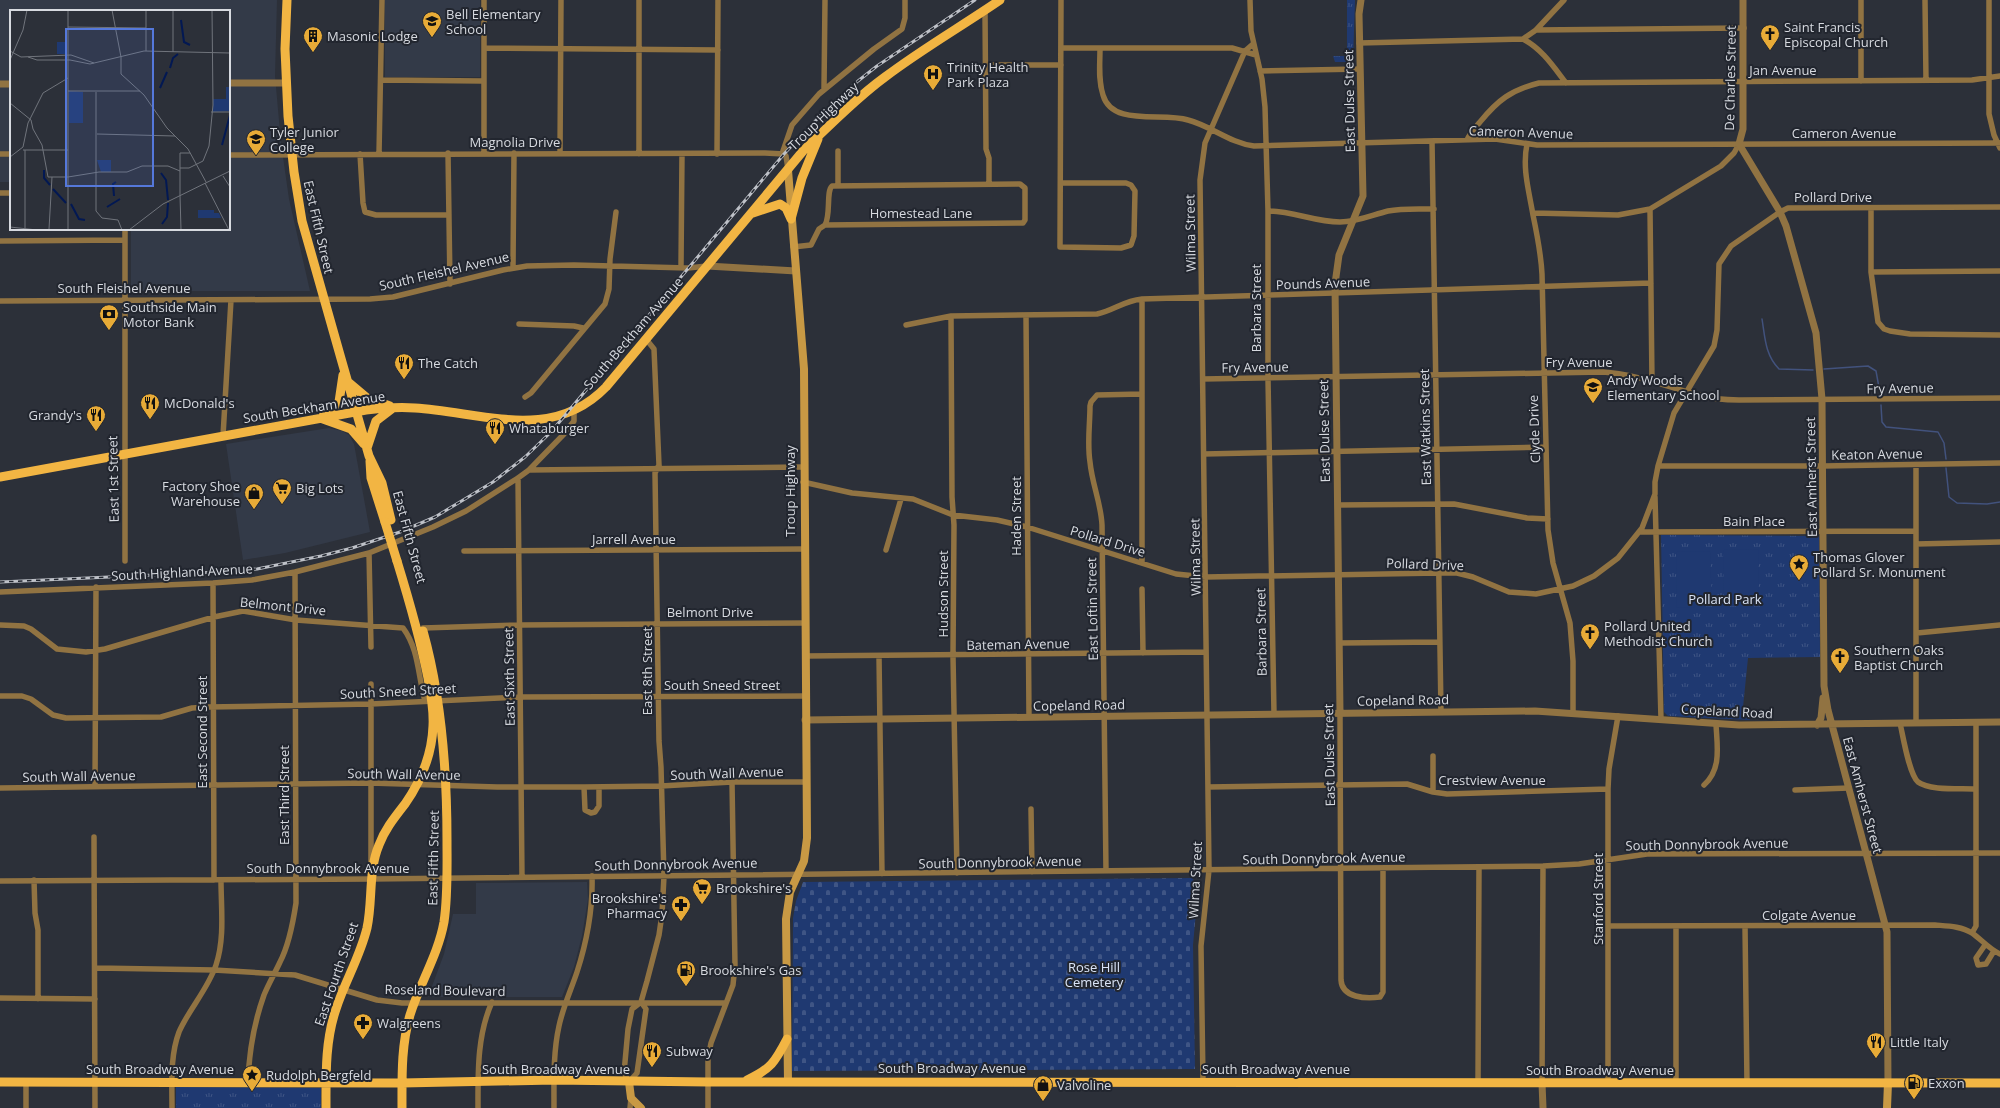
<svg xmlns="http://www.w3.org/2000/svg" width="2000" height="1108" font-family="'Open Sans',sans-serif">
<defs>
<pattern id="grass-tufts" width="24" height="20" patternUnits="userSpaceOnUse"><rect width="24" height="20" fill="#1f3971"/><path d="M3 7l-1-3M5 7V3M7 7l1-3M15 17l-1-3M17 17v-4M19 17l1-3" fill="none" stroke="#3f5585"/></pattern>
<pattern id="cemetery-stones" width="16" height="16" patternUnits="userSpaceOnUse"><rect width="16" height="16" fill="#1f3971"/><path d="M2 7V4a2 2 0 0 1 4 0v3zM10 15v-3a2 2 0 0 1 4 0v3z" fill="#3f5585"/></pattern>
</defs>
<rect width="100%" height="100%" fill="#2c3039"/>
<path fill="#333a48" d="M0,0H277L275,76L281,143L289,199L310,291H131V229H229V11H11V182H0Z
M385,0H480V77H385Z
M329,428L342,431L349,435L354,444L370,532L285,553L243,560L226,444Z
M587,882L588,899L582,936L574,967L562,997H428L444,954L453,914H476V883Z"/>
<path fill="url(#grass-tufts)" d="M1347,0H1355L1353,60L1350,62H1335L1333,56H1347Z
M1661,535L1819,536L1820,657L1748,658L1743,707L1750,708V720L1668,716L1664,712Z
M176,1087L321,1088V1108H176Z"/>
<path fill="url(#cemetery-stones)" d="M1192,878L1200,887L1197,907H1194L1193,911L1196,912L1193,945L1195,1069L792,1071L793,918L796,901L803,882Z"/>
<path fill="#1f3971" d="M1758,549L1759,606H1724L1723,550Z
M1710,551L1712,606L1677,608L1676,552Z"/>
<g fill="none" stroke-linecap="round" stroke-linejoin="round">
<path stroke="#42527d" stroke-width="1.5" d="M1762,319C1765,337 1765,355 1779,369L1813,370
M1824,369L1868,366L1876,371L1880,393
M1881,405L1882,422L1886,427L1938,432L1944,443L1946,459
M1946,468L1949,497L1957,503L1987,504L2000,502"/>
<path stroke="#917342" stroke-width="5.5" d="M1061,0L1060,247L1121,248L1131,245L1134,236L1135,191L1131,185L1126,183H1061
M1250,0L1251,31L1262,79L1265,107L1268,211V379L1274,714
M1861,0V81
M1925,0L1926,80
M1989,0V114L1994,135L2000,148
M985,10L986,149L989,158V184
M1536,30L1744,28
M1523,39C1542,49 1553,66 1566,83
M1359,43L1523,39L1536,30L1564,0
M484,48L718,50
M1061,48H1232L1256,55
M1100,49C1100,64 1098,80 1103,95C1112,127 1162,112 1188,120C1211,126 1230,143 1254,146L1495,139L1537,145L2000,143
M986,65H1061
M1260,71L1360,69
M381,80L483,81
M824,89L825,0
M1467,140C1470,133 1475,128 1480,122C1498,100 1511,90 1539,83L1972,80L2000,76
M1432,141L1441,712
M1527,144C1522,168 1529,191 1533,215C1537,234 1541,254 1542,274L1548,530L1553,563L1570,623L1573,661V713
M838,151V186
M448,153L450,284
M484,153V0
M0,154H11
M360,154L363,203L365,212L376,215H449
M379,154L382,0
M560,154L561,0
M639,154V0
M717,154L718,0
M782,154L792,125L819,94L874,49L902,29L905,18V0
M229,155L765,153L784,154L786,156L788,169
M0,193H11
M1871,208V272L1878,322L1884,329L1890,331L1910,334L2000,335
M1650,209L1652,381
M1268,211C1293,211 1315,222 1340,222C1357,222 1372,215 1388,211C1402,208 1419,209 1434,209
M1533,213L1618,215L1650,209L1721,166L1734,153L1739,144
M125,229V561
M0,241L124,240
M793,247L811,245L819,229L825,225L1023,223L1025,220V188L1020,184L832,186C826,191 831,215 825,225
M681,267L682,154
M513,268L514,153
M1871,272L2000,271
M1142,299V563
M0,301L370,299L393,297L503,270L527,266L574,265L688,268L707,266
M1026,315L1029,717
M951,316L952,497L954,525L953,656L957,873
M519,324L574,326L583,328
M906,325L951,316L1097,314C1115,310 1123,301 1142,299L1651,283
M1203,379L1603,372C1637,374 1666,387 1699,395C1712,399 1725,400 1739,400L2000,398
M525,397L531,393L605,304L609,289L610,259L616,212
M223,436L231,300
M1204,454L1546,447
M1916,465V723
M1658,466H1823L2000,463
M529,470L803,467
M518,478L522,877
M803,482L852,493L913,499L953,515L997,520L1027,527L1176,574L1206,577L1439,573H1457L1473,577L1509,592L1536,594L1573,586L1594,576L1618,558L1642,528L1655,494V482L1658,466L1674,413L1714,346L1717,330L1719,264L1731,246L1780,212L1788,208L2000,207
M1655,497L1661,719
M1338,505L1454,504L1527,518L1548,519
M1639,532L1916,531
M1916,544L2000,542
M886,550L901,499
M464,551L804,549
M369,553L371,647
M213,583L214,880
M1142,589L1143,653
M0,592L213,583L252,580L295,572L369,553L433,527L466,511L518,478L529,470L564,434L574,421V411
M0,625L24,626L31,629L57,649L86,652L105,649L214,617L243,611L296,620L403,628C419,649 418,677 425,701
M423,628L520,625L805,623
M1917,633L2000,625
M1340,643L1439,642
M805,656L1206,652
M879,656L882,874
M371,684V866
M0,696H22L31,699L53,715L66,718L161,717L192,708L209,707L371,704L521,697L805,696
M1340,713L1341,980C1342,998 1366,999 1380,997L1383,992V868
M1900,723C1903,736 1909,774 1918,782C1930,791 1961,788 1976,789
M1704,785C1722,769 1717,746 1716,724
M95,786L96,587
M584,787L585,810L591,813L595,812L599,806V787
M1208,787L1407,784L1433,792L1447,794L1608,789
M0,788L370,783L497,787H584L661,786L732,782H807
M1795,790L1849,788
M1433,792V756
M1031,809L1032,872
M94,837L95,1108
M1106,871L1102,525C1101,503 1092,484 1090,462C1087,443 1090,425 1090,406L1091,402L1097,395L1142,394
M34,880L35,913L38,930V999
M0,881L371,879L1543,866L1579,864L1647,854L2000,853
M1609,926L1935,925C1947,926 1961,926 1972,933C1982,940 1989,949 2000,954
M1745,926L1747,1083
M1972,933L1976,926V723
M1985,945L1976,958L1978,965L1986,964L1994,951
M96,968L214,970L295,975L377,1000L402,1003H726
M0,998L95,999
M641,1002L646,1009L637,1073L629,1082L624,1073L628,1029L632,1009L641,1002L647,981L659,935L662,914L664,876L661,767L659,741L655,473L659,465L654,349L646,339
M248,1082C249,1052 254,1023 264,995C269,983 275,973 280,962C289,945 293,923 296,903L295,572
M1203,1082L1201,946L1209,870L1200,180L1205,143L1245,51L1253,44
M1478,1083L1479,867
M1542,1083L1543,866
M1608,1083V789L1609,769L1618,716
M1676,1083V926
M26,1108V1082
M172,1108C172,1083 170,1056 179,1032C189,1009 208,989 216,965C225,938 221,908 221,880
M478,1108C478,1073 477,1035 492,1002
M554,1108C554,1081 553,1053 559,1026C563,1007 571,990 577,972C587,941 593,908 592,876
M630,1108L631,1098
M708,1108V1058L711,1043L733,985L735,965L732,782"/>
<path stroke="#917342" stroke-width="7" d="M1743,0V129L1739,144L1780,212L1786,226L1816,333L1822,399L1824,686L1828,710L1887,932L1888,1083
M229,83H286
M0,84H11
M707,266L796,271
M1340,713L1335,284L1339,255L1363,196L1359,14L1361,0
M805,720L1535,711L1739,725L2000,722
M1817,725L1821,718L1823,698
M1542,1083L1543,1108"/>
<path stroke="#c89944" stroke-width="8" d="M629,1082L631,1098L641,1108
M788,1082L786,919L790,892L804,861L807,838L804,369L788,170
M1887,1108L1888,1083"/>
<path stroke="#f2b543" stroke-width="9" d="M287,0L285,49L288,116L294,172L302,221L342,362L369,456L382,483L391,520
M753,213L780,204L786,208L791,219
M791,219L802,178L818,139
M348,382L367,398L390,406
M323,416L339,402L343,375
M323,419L351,429L364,444
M367,448L376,421L393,408
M370,461L371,478L385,522
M0,477L366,410C382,408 398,407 415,408C482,412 552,443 606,387L803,151C829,126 855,99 885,77C922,49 962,26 1000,0
M747,1080C771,1069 775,1062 787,1039
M0,1082L402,1083L554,1080L708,1082L2000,1083
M326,1108C326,1075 325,1041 336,1009C345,981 360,957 367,928C373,900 368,871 379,845C385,829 395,817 405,804C421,781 432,754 433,726C434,710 431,694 428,678C420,638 409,600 397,561
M402,1108C402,1077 401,1046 410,1015C420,983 438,955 444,922C448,895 447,867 447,840C447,769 442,699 423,631"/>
<g stroke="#bec1c8" stroke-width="3">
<path id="rail" d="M0,582L218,572L257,569L321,556L352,548L400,532L435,517L493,482L525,457L551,432L784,154L821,115L858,81L877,66L975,0"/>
</g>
<use href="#rail" stroke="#22262f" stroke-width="1.5" stroke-dasharray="4.5" stroke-linecap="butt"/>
<path stroke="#f2b543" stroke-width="9" d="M385,522L397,561"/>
</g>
<defs>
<g id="school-pin" transform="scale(1)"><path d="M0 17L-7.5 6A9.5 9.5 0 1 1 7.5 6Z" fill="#e8ab37" stroke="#22262f"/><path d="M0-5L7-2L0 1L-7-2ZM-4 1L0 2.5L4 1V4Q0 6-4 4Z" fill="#111"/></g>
<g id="church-pin" transform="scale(1)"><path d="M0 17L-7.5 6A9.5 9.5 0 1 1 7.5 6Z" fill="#e8ab37" stroke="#22262f"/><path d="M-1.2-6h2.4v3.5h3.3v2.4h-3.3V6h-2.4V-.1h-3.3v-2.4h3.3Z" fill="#111"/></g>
<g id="building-pin" transform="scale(1)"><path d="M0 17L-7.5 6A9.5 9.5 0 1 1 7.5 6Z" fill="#e8ab37" stroke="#22262f"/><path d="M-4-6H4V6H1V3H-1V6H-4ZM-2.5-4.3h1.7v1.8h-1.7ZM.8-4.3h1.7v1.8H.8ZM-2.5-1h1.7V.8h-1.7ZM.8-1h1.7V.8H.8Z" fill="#111"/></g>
<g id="hospital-pin" transform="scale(1)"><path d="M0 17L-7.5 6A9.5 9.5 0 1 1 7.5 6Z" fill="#e8ab37" stroke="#22262f"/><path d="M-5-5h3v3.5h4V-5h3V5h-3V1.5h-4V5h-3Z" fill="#111"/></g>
<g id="university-pin" transform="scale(1)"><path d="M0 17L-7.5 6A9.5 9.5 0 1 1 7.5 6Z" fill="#e8ab37" stroke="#22262f"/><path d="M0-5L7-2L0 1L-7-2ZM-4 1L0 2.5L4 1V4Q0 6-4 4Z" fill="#111"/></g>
<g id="bank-pin" transform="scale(1)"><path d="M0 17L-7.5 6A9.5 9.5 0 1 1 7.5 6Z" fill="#e8ab37" stroke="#22262f"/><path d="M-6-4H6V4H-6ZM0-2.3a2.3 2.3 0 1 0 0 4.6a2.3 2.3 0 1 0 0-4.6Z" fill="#111"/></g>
<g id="restaurant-pin" transform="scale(1)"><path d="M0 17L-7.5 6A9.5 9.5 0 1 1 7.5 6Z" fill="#e8ab37" stroke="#22262f"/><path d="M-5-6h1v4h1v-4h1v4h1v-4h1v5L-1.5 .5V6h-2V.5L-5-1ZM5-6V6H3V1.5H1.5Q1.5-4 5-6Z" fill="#111"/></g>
<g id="supermarket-pin" transform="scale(1)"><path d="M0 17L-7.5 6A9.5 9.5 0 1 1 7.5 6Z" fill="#e8ab37" stroke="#22262f"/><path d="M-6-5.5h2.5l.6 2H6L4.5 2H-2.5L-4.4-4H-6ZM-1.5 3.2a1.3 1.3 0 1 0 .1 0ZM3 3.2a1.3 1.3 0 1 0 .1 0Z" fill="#111"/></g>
<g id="shop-pin" transform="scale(1)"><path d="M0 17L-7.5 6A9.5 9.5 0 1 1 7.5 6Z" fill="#e8ab37" stroke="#22262f"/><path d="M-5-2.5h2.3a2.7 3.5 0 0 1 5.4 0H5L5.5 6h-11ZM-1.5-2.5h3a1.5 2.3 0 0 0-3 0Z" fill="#111"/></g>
<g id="sight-pin" transform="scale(1)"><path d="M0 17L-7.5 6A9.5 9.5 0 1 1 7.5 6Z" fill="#e8ab37" stroke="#22262f"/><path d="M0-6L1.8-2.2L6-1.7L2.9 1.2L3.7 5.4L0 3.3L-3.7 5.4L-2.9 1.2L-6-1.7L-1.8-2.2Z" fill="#111"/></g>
<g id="pharmacy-pin" transform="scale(1)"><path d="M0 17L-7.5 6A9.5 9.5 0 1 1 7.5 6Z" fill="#e8ab37" stroke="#22262f"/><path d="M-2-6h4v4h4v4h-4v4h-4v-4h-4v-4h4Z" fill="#111"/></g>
<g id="fuel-pin" transform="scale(1)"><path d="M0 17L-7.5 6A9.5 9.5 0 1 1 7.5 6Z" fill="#e8ab37" stroke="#22262f"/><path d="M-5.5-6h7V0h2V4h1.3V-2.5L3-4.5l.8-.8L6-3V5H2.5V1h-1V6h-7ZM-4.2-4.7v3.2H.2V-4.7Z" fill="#111"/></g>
</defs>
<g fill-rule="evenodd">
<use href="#school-pin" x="432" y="21"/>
<use href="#church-pin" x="1770" y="34"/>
<use href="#building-pin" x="313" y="36"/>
<use href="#hospital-pin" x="933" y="74"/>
<use href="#university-pin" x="256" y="139"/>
<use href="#bank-pin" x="109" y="314"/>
<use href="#restaurant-pin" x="404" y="363"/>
<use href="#school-pin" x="1593" y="387"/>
<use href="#restaurant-pin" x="150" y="403"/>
<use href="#restaurant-pin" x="96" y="415"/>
<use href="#restaurant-pin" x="495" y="428"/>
<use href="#supermarket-pin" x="282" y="488"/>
<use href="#shop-pin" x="254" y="493"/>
<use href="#sight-pin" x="1799" y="564"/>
<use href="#church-pin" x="1590" y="633"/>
<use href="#church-pin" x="1840" y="657"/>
<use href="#supermarket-pin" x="702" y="888"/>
<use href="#pharmacy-pin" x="681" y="905"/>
<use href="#fuel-pin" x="686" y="970"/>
<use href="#pharmacy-pin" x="363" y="1023"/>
<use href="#restaurant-pin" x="1876" y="1042"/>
<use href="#restaurant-pin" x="652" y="1051"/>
<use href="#sight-pin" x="252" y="1075"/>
<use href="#fuel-pin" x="1914" y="1083"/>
<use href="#shop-pin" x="1043" y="1085"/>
</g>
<g text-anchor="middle" stroke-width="4" stroke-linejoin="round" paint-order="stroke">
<g font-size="13" fill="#d7dae0" stroke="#22262f" text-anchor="start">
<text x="446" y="19">Bell Elementary<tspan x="446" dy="15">School</tspan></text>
<text x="1784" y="32">Saint Francis<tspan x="1784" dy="15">Episcopal Church</tspan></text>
<text x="327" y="41">Masonic Lodge</text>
<text x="947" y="72">Trinity Health<tspan x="947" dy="15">Park Plaza</tspan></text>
<text x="270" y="137">Tyler Junior<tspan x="270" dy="15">College</tspan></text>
<text x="123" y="312">Southside Main<tspan x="123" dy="15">Motor Bank</tspan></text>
<text x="418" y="368">The Catch</text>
<text x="1607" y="385">Andy Woods<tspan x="1607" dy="15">Elementary School</tspan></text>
<text x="164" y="408">McDonald's</text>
<text x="82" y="420" text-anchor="end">Grandy's</text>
<text x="509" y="433">Whataburger</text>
<text x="240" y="491" text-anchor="end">Factory Shoe<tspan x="240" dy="15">Warehouse</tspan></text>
<text x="296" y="493">Big Lots</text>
<text x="1813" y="562">Thomas Glover<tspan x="1813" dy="15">Pollard Sr. Monument</tspan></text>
<text x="1604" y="631">Pollard United<tspan x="1604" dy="15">Methodist Church</tspan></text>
<text x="1854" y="655">Southern Oaks<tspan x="1854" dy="15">Baptist Church</tspan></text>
<text x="716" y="893">Brookshire's</text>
<text x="667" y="903" text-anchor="end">Brookshire's<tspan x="667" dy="15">Pharmacy</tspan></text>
<text x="700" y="975">Brookshire's Gas</text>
<text x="377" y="1028">Walgreens</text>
<text x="1890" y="1047">Little Italy</text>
<text x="666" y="1056">Subway</text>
<text x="266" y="1080">Rudolph Bergfeld</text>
<text x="1928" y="1088">Exxon</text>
<text x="1057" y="1090">Valvoline</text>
</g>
<g font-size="13" fill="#d7dae0" stroke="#22262f">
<text x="1783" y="75">Jan Avenue</text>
<text transform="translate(1730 78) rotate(-89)" y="5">De Charles Street</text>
<text transform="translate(1349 101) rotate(-91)" y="5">East Dulse Street</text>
<text transform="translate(823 116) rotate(-44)" y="5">Troup Highway</text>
<text transform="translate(1521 132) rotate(2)" y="5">Cameron Avenue</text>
<text x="1844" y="138">Cameron Avenue</text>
<text x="515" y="147">Magnolia Drive</text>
<text x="1833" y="202">Pollard Drive</text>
<text x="921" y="218">Homestead Lane</text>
<text transform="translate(319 227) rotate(77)" y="5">East Fifth Street</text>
<text transform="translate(1190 233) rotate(-91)" y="5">Wilma Street</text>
<text transform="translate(444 271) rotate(-13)" y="5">South Fleishel Avenue</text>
<text transform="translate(1323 283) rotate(-2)" y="5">Pounds Avenue</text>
<text x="124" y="293">South Fleishel Avenue</text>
<text transform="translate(1256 308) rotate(-90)" y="5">Barbara Street</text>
<text transform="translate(633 333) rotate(-49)" y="5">South Beckham Avenue</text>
<text x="1579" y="367">Fry Avenue</text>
<text transform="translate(1255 367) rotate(-1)" y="5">Fry Avenue</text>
<text transform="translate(1900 388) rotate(-1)" y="5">Fry Avenue</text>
<text transform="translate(314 407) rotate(-9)" y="5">South Beckham Avenue</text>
<text transform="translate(1425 427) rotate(-91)" y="5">East Watkins Street</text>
<text transform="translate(1534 429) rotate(-92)" y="5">Clyde Drive</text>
<text transform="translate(1324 431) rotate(-91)" y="5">East Dulse Street</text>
<text transform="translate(1877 454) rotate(-1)" y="5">Keaton Avenue</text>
<text transform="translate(1811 477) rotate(-91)" y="5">East Amherst Street</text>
<text transform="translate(113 479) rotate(-91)" y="5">East 1st Street</text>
<text transform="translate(790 491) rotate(-90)" y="5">Troup Highway</text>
<text transform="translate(1016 516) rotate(-90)" y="5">Haden Street</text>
<text x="1754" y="526">Bain Place</text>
<text transform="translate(410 537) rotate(75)" y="5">East Fifth Street</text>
<text x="634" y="544">Jarrell Avenue</text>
<text transform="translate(1108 541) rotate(17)" y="5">Pollard Drive</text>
<text transform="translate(1195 557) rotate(-91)" y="5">Wilma Street</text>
<text transform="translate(1425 564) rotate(2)" y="5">Pollard Drive</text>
<text transform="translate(182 572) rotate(-3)" y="5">South Highland Avenue</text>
<text transform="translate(943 594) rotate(-90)" y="5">Hudson Street</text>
<text transform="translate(283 606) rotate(6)" y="5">Belmont Drive</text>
<text transform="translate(1092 609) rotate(-91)" y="5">East Loftin Street</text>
<text x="710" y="617">Belmont Drive</text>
<text transform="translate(1261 632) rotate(-91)" y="5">Barbara Street</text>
<text transform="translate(1018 644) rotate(-1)" y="5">Bateman Avenue</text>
<text transform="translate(647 671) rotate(-90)" y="5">East 8th Street</text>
<text transform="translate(509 677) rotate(-91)" y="5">East Sixth Street</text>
<text x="722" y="690">South Sneed Street</text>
<text transform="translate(398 691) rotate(-3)" y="5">South Sneed Street</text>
<text transform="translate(1403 700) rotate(-1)" y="5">Copeland Road</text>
<text transform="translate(1079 705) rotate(-1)" y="5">Copeland Road</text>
<text transform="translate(1727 711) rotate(3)" y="5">Copeland Road</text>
<text transform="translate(202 732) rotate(-90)" y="5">East Second Street</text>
<text transform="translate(1329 755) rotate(-91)" y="5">East Dulse Street</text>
<text transform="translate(727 773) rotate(-2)" y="5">South Wall Avenue</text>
<text transform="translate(404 774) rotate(1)" y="5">South Wall Avenue</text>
<text transform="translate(79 776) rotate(-1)" y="5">South Wall Avenue</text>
<text x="1492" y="785">Crestview Avenue</text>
<text transform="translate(284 795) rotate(-90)" y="5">East Third Street</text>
<text transform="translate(1863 795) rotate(75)" y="5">East Amherst Street</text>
<text transform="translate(1707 844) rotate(-1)" y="5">South Donnybrook Avenue</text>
<text transform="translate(433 858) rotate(-89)" y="5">East Fifth Street</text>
<text transform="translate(1324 858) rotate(-1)" y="5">South Donnybrook Avenue</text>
<text transform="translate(1000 862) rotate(-1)" y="5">South Donnybrook Avenue</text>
<text transform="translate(676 864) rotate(-1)" y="5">South Donnybrook Avenue</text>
<text x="328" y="873">South Donnybrook Avenue</text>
<text transform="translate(1195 880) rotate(-87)" y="5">Wilma Street</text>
<text transform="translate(1598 899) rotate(-90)" y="5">Stanford Street</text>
<text x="1809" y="920">Colgate Avenue</text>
<text transform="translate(336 974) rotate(-71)" y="5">East Fourth Street</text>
<text transform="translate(445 990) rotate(1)" y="5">Roseland Boulevard</text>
<text x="952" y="1073">South Broadway Avenue</text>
<text x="160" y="1074">South Broadway Avenue</text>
<text x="556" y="1074">South Broadway Avenue</text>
<text x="1276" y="1074">South Broadway Avenue</text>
<text x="1600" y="1075">South Broadway Avenue</text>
</g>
<g font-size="13" fill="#dae4f7" stroke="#22262f">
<text x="1725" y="604">Pollard Park</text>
<text x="1094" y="972">Rose Hill<tspan x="1094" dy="15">Cemetery</tspan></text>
</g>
</g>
<g transform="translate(10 10)">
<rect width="220" height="220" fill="#2c3039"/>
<path d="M47,32H57V44H47ZM216,77H220V101L203,102V89H216ZM87,150H101V162H91Z" fill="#1f3971"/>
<path d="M188,200H204V203H209L211,208H188Z" fill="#1f3971"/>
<path d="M59,81L73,82V113H59Z" fill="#1f3971"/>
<path fill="none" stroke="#021853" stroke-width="2" d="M171,10L174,32L180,35M160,58L163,48L168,44M150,78L157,62M212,135L220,105M34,160V168L40,175M151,163L156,170L158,190M43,179L56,193M104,186L103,174L106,172M61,194L69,209L75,210M97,197L110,189M152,214L157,207L158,193"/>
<path fill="none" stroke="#70747c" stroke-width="1" d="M102,0L111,47V64L134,85L157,118L178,139L196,172M136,0V41M163,0V42M58,17L136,18M0,41L11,47L61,45L84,53M18,47L27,50H60L80,54L134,41L220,43M0,50L13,20L17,0M58,81H130M86,82V201L92,208L108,210L112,220M0,93L21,110L23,119L32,135L38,167H58M201,102H220M87,124L165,126M13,140H58M15,140V219M0,147L13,137L18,113L33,83L58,68M170,158H179L193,151L199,136L203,95L202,0M213,166L220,177M58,167L89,162H117L132,156H158L170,161M195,173L219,220M170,185V143H180M170,185L171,220M0,217L27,220M39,219L42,167M58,220V0M119,220L153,194L220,161"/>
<path fill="#5578da" fill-opacity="0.15" stroke="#5578da" stroke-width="2" d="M56,19H143V176H56Z"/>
<rect width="220" height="220" fill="none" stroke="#d7dae0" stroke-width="2"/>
</g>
</svg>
